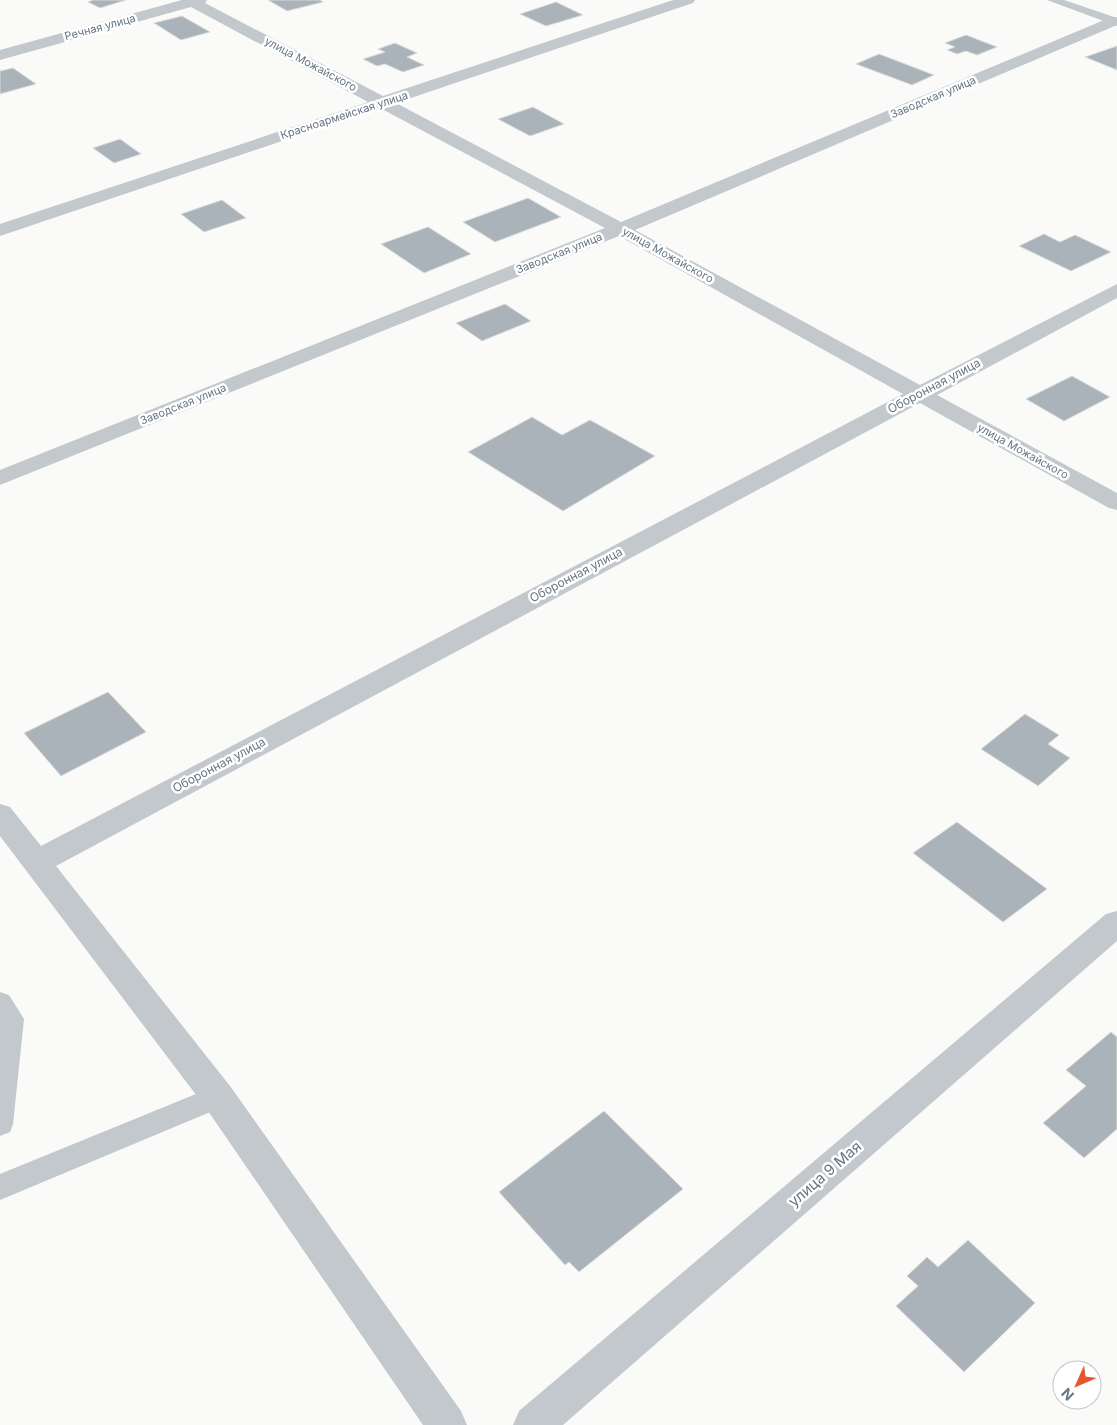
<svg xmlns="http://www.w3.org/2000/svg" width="1117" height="1425" font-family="Inter,sans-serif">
<rect width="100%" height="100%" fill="#fafaf8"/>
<path fill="#aab3b9" stroke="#dcdcda" d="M93,0H126L100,8L88,2Z
M268,0H320L323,2L287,11Z
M556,2L583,15L546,26L520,14Z
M182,16L210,32L181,40L154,23Z
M966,35L997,47L977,55L966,51L957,54L947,50L955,47L945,43Z
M395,43L417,53L407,57L424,65L403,72L385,64L377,66L363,59L385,52L378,49Z
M1117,46V70L1085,57Z
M879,54L934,75L912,85L856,64Z
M13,68L36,84L0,94V71Z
M533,107L564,124L530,136L498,119Z
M120,139L141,154L114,163L93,148Z
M528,198L561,217L495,242L463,222Z
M222,200L246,218L204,232L181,214Z
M428,227L471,254L424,273L381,244Z
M1044,234L1060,242L1075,235L1111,252L1071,271L1019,246Z
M505,304L531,321L482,341L456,323Z
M1072,376L1110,397L1064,421L1026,399Z
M532,417L562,435L590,420L655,456L563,511L468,452Z
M108,692L146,732L61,776L24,733Z
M1025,714L1059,735L1048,744L1070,758L1038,786L981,749Z
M957,822L1047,889L1003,922L913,853Z
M1111,1032L1117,1037V1129L1084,1158L1043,1123L1086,1086L1066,1070Z
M604,1111L683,1189L579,1272L569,1262L565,1265L499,1192Z
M968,1240L1035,1303L964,1372L896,1306L918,1286L907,1276L927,1257L938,1267Z"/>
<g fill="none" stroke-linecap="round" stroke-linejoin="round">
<path fill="#c3c8cc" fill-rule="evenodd" d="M1047,0H1064L1117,18V26Z
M0,992L9,995L24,1019L13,1124L10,1132L0,1136Z
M218,1085L227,1089L231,1097L227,1105L0,1200V1174Z"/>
<path fill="#c3c8cc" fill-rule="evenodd" d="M182,0H207L205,3L383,96L673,0H695L693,3L396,103L621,222L1109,18L1117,17V25L635,230L920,385L1117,284V298L937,395L1117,493V510L1109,508L920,403L56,866L230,1086L461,1411L467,1425H423L206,1108L0,836V804L10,807L41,846L903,394L619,236L0,485V470L605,228L380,108L0,236V224L368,102L191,7L0,60V50Z
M1117,911V941L563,1425H513L519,1411L1106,914Z"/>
</g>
<g text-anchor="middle" stroke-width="5" stroke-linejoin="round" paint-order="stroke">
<g font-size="11" fill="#657683" stroke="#fff">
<text transform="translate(100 27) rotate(-15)" y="4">Речная улица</text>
<text transform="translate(311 64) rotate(28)" y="4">улица Можайского</text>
<text transform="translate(933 97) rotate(-23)" y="4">Заводская улица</text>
<text transform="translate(344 115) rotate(-18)" y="4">Красноармейская улица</text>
<text transform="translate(559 253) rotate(-22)" y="4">Заводская улица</text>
<text transform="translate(668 255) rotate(29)" y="4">улица Можайского</text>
<text transform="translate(183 404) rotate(-22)" y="4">Заводская улица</text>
<text transform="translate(1023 451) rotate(29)" y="4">улица Можайского</text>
</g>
<g font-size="12" fill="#657683" stroke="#fff">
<text transform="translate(934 386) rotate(-28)" y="4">Оборонная улица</text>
<text transform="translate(576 575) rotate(-28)" y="4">Оборонная улица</text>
<text transform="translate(219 765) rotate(-28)" y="4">Оборонная улица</text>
</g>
<g font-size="15" fill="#657683" stroke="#fff">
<text transform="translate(825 1174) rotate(-41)" y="5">улица 9 Мая</text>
</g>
</g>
<g transform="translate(1077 1385) rotate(225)"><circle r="24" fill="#ffffff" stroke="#c1c8cd"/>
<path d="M0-4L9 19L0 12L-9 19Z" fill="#e4572e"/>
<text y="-8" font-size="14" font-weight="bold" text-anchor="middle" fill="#657683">N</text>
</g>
</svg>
